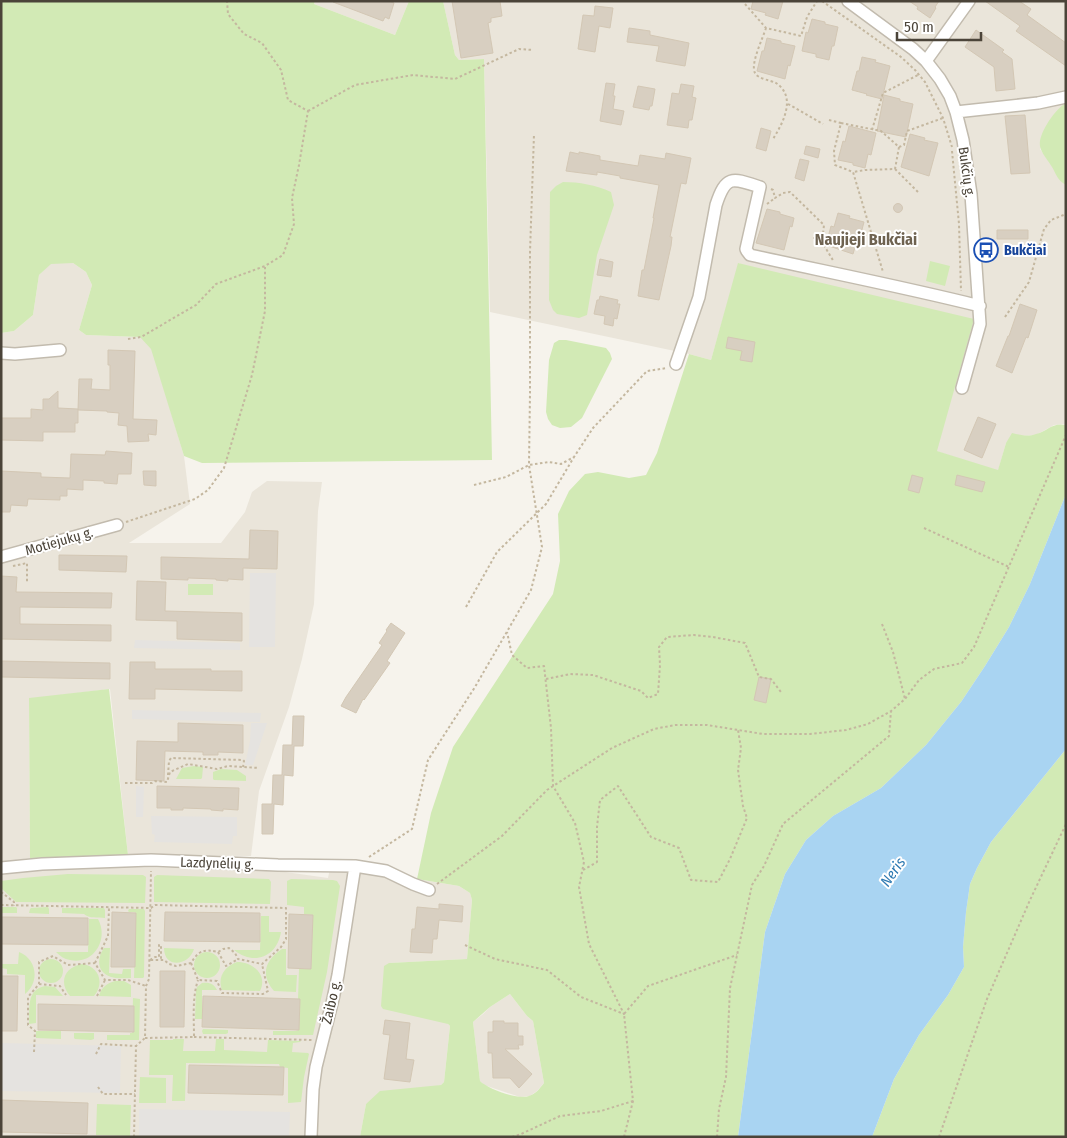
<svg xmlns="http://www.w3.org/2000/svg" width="1067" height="1138" font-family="'Fira Sans Condensed',sans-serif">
<rect width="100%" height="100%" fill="#f6f3ec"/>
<path fill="#eae5da" d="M315,1H409L395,35L314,4Z
M443,1H1066V103L1064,104L1040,149L1066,185V425L1063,424L1054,425L1036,435L1021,436L1006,443L998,471L936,451L739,263L711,360L689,354L490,312L484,59L459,60L455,55Z
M51,263H73L86,272L92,285L79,330L86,335L141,337L152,349L184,456L190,504L129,543H221L245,512L252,492L267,481L322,482L318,511L314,604L302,659L289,707L259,791L251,856L128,855L110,689L29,699L30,858L1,862V333L14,331L33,315L39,275Z
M332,859L377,864L417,879L459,886L470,893L472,900L467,959L389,963L450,1026L444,1082L441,1085L366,1104L360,1137H1V875L39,869L78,866L271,870L328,878Z
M510,994L527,1016L533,1021L544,1083L537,1091L530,1096L520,1097L484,1085L480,1081L473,1022L483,1014L490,1007Z"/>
<path fill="#d2eab5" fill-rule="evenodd" d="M1,1H315L314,4L395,35L409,1H443L455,55L459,60L484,59L492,460L202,463L184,456L151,349L140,337L86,335L79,330L92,285L86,272L73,263L51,264L39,275L33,315L14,331L1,333Z
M1066,103V185C1058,181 1056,174 1052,167C1048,160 1041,153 1040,146C1038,134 1055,109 1066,103Z
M563,182C579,182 596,185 611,192L614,205L597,255L587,315L579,318L557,314L553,310L549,300L550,192L556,186Z
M930,261L950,266L945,286L926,281Z
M738,263L974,319L937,451L998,470L1006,443L1012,433C1020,435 1028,437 1036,434C1048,431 1052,422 1066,425V494L1030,584L1009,627L985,666L961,702L926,745L881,788L833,816L806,840L785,874L765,932L738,1137H360L366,1104L380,1091L441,1085L444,1082L450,1026L448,1024L383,1009L381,1006L384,966L389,963L467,959L472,900L470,893L459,886L417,879L431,813L453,747L553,594L560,561L558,514L569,491L585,474L598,472L629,478L646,475L657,453L689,354L711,360ZM510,994L527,1016L533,1021L544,1083C540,1088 536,1094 529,1096C518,1100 488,1089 480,1081L473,1022L490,1007Z
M559,340H566L606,348L610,353L612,359L582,418L571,427L560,428L552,425L548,419L546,412L549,360L554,343Z
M188,584H213V595H188Z
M109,689L128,855L30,858L29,698Z
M1066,749V1137H872L894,1079L919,1035L948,995L964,967L963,947L966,912L970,884L977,868L991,842Z
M194,766L203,767L202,778L201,779H176L182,768Z
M221,769L237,770L246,776V781L214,780L213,779V772Z
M68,874L143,875L146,877L145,903L16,902L1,888V881L23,878Z
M157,875L269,879L271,882L270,904L154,902V877Z
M291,879L333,880L337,881L340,886L327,972L313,1035H273V1031H295L299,1030L300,999H298L299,969H311L313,915L304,914V907L287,905V881Z
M1,907H16L17,908V913H1Z
M48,907L49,909V914L29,913L30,909L31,908Z
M62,908H104L105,910V918C98,917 89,919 84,914L62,913Z
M129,909H144L145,911L144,977L143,978H134L136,913L134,912H129L128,911Z
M261,916H269V932H281C277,957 254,966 234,950H260Z
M89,919H98C109,939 94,965 70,960C64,959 60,956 56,952H88Z
M104,948H110L109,973L122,974L123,969H131V978C125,978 117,979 111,977C96,972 97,958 104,948Z
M164,948L194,949C189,966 164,969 164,948Z
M282,949H286V975H297L296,992L274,991C260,975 265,960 282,949Z
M19,952C37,959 40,982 25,994V975L7,974V969L1,968V964H18Z
M194 965a13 13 0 1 1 26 0a13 13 0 1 1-26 0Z
M39 971a12 12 0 1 1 24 0a12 12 0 1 1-24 0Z
M237,962C253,962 268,975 260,991L222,990C217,977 225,966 237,962Z
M82,964C99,966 105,983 94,996H70C58,982 65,967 82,964Z
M115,981H124L131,985V997L99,996C101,988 107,983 115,981Z
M202,983C210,982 214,984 217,990H202V1019H195L196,990L197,987Z
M45,986L55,987L63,996L36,995V1023L29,1024C30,1008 26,990 45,986Z
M133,998L140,999L139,1040H107V1035H130V1033H132Z
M203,1029L228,1030V1033L226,1034H203L202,1031Z
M36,1031H61V1039L36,1038Z
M74,1033H94V1039L91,1040L75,1039L74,1038Z
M173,1039H184L183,1051H215L216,1039H224V1050L267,1052L268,1040L301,1041L300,1042L293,1043L292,1052L308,1053L309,1054L304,1077L301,1102L288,1103V1068L280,1067L279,1064L186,1063L185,1101H172L173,1075H149L150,1040H173Z
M140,1077L166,1078V1103H139Z
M97,1104L131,1105L130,1136L96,1135Z"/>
<path fill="#e5e3e0" d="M250,573H276L275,647H249Z
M135,640L240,643V650L134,648Z
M132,710L261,713L260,722L132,719Z
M251,723H267L253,765H245L250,741Z
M136,786L144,787L143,817H136Z
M151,816L237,817V836H233L232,844L154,842L155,835L152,834Z
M1,1043L121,1046L120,1093L1,1091Z
M139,1109L290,1112L289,1137H139Z"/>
<path fill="#a9d4f2" d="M1066,494V749L991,842L977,868L970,884L966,912L963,947L964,967L948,995L919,1035L894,1079L872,1137H738L765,932L785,874L806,840L833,816L881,788L926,745L961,702L985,666L1009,627L1030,584Z"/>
<path fill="#d8cfc1" stroke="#d3c7b4" d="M333,1H389L394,3L389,19L385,17L383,21L333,2Z
M452,1H500L502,16L491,18V22L488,23L493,53L461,58Z
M753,1H783L778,19L765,15L766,13L751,9Z
M909,1H939L935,7L936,8L930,18L917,9L918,7Z
M985,1H1019L1031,9L1027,15L1066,43V66L1016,31L1020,26Z
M595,6L613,8L610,28L599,26L595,52L578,49L583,15L594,16Z
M812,19L825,22V24L838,27L834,46H832L829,60L816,57V54L802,51L806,32L808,33Z
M629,28L650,31V35L689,43L685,66L656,61L659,46L627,42Z
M976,30L1004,50L1002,52L1012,59L1015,89L996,91L994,67L965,47Z
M767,38L781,41V43L795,46L790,66L788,65L785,79L757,71L762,51H764Z
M862,57L876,60L875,62L890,66L882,99L866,95L867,94L852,90L857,71H859Z
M606,83L615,84L613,96H615L613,109L624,111L621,125L600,121Z
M681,84L694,86L692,97L696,98L692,120H689L688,128L667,125L672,93L679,94Z
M638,86L655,89L652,106H650L649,110L633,107Z
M884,95L900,99V101L913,104L906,137L877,131Z
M1025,115L1030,173L1011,174L1005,116Z
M849,126L876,133L871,155L868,154L865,168L853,165V163L838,160L843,141L845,142Z
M761,128L771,131L766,151L756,148Z
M910,134L925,138L924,140L938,143L929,176L901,167Z
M806,146L820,149L818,158L804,154Z
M570,152L579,154V152L600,156V160L638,166L640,155L665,159L666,153L691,158L686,184L681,183L670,237H672L671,246L659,300L638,296L642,270H644L654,218H653L659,185L620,178V176L597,172V175L566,171Z
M800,159L809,161L804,181L795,178Z
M893.5 208a4.5 4.5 0 1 1 9 0a4.5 4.5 0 1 1-9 0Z
M767,209L780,212V214L794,218L792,227L790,226L784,250L756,243Z
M838,213L850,216L849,218L864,222L859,241L857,240L853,254L826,245L831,226L834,227Z
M997,230H1028V239H997Z
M600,259L613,262L611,277L597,275Z
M600,296L618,300L617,304H620L617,319L614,318L613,326L604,324L605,316L594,314L597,300H599Z
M1020,304L1037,310L1028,338L1026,337L1012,373L996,366L1008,336H1009Z
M728,337L755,342L752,362L740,360L742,351L726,348Z
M108,350L135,351L133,419L157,420L156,435L148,434L149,441L128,442L127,426L118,425L119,413L107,412V411L78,410L79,379H92L91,389L110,390V365H108Z
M58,391V408L78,409V423H75V432H43V441L1,440V418H31V409L43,410V399H49Z
M978,417L996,424L982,458L964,450Z
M106,451L132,453L131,474H118L117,484L104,483V481L83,480V490L67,489V496H60V500L28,499L27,506L11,505L10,512H1V471L41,473V477L70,478L71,454L105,455Z
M143,471H156V486L144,485Z
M912,475L923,478L919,493L908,490Z
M957,475L985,482L982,492L955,485Z
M250,530L278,531L277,569L243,568V580L228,579V581L216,580V579L188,578V580L161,579V557L249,559Z
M59,555L127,556L126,572L59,570Z
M1,576L17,577L16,592L112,593L111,608L20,607V624L111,625V641L1,639Z
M137,581L166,582L165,611L242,613V641L177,639V621L136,620Z
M391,623L405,633L387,661L390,663L364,700L363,699L356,713L341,706L346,697L382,645L379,643L387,631L386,630Z
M1,661L110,663V679L1,677Z
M130,662H155V669H211V671H242V691L155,689V699H129Z
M759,677L771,679L766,703L754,700Z
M293,716H304L303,746H294L293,776L284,775L283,805L274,804L273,834H262V804H272L273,775H282L283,745H292Z
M178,723L243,725V753L218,752V755H203V752L165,751L164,781L136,780L137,741L178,742Z
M157,786L239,788L238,810L223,809V811L211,810V809L183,808V810H171V808H157Z
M439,904L463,906L462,922L439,920L437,939H433L432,953L410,952L412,929H415L417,907L439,909Z
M112,912L136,913L135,967H111Z
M165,912L260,913V942L164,941Z
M289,914L313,915L311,969L288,968Z
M1,917L88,918V945L1,944Z
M160,971H185L184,1027H160Z
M1,976H18L17,1031H1Z
M203,996L300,999L299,1030L202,1027Z
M38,1004L134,1006V1032L38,1030Z
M385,1020L410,1023L406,1059L414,1060L410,1082L384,1079L390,1035L383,1034Z
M493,1021H504V1023H518V1036H523V1045H518L519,1049H505L532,1074L519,1088L510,1078H493L492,1053H488V1032H493Z
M189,1065L284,1067L283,1095L188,1093Z
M1,1100L88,1103L87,1134L1,1132Z"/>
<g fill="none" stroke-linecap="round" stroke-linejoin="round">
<g stroke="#c2bbae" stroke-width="14">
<path id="street" d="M848,1L913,49L926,61L940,79L950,96L956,112L963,140L971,194L980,324L962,388
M926,61L969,1
M956,112L1038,103L1066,97
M1,353L15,354L60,350
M676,364L699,297L716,205C726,174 733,178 760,187L746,249L747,251L750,255C827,272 904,287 980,306
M1,557L117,525
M1,868L42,864L151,860L278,865L355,866L386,871L413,884L429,890
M311,1137L313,1089L316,1067L333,999L338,975L355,866"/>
</g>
<path stroke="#c4b79f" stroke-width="2" stroke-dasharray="2.5 2.5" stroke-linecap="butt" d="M822,1L901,57L915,70L925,82L943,118L952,147
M745,4L766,28L801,36L807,17L817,1
M766,28C763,38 750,64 755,73C758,79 770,80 776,83C797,97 783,123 773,139
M788,104L823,124
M308,111L355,85L413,75L455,79L519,49L533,50
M829,120L841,123L834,151L835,165L853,172L883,272
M841,123L881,131L899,147L895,169L865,170L853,172
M872,130L883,93L918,75
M899,147L904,145L907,131L943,118
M952,151L959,224L961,291
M895,169L919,193
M771,189L773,190L775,198L783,193L790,192L824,225L822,242L834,262
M767,204L775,198
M813,238H822
M1005,317L1029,282L1044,229L1051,220L1066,214
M128,339L141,337L196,305L216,284L265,266L283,255L294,224L292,198L299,165L308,111L288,100L281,70L262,43L244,34L228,14L227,1
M474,485L506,477L529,465L549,462L561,464L574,457L593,428L647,371L667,368
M126,522L195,499L208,490L224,468L252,375L265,311V267
M924,528L1009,567
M13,566L27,563V582
M466,607L497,552L546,504L574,457
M882,624L893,652L905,699
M546,679L570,674L593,675L641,691L648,698L658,694L660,665L659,647L667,637L694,635L713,637L745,643L759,677L771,679L781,692
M168,775L169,761L171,758L243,760L244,761L243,767
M125,783H152L155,781L167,782L170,772L188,764L217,769L228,766L259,768
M369,857L412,829L428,760L475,687L531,590L542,547L529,465L530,393V252L534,134
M583,870L597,862V827L600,800L618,786L651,837L679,848L691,880L718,882L730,859L747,818L743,806L738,770L741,748L738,730
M437,884L502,836L547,790L612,748L654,729L675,725H707L763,734H810L846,730L868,724L891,711L905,699L919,680L934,669L962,663L974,647L1066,435
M1,892L14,902V906
M1,905L151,908L155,905L286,908V939L281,947L262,964L238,959L235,953L229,948L223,949L218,952C204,949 199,950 191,963L176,966L169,964L164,960H150
M465,945L495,959L547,970L581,997L624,1014L589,944L579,887L584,862L575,823L553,786L551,728L544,666L527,668L512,655L507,632
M218,952L226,966L238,959
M150,960L155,957H159V945H161V960
M95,963L108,936L109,908
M191,963L198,980L217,981L222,993L263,994L268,991L262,964
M39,984L60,986L66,995
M97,996L105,980
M194,1037L312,1040
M145,1038L194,1037C194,1018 192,998 198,980
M34,1052L35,1031L28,1025V997L39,984V962L53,956L68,965L95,963L105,980H128L146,986
M96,1054L101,1044L136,1046
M98,1087L103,1094H135
M134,1137L136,1046L145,1038L146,986L149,979L151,871
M512,1137L521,1134L560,1116L601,1111L633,1101
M624,1137L633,1101L624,1014L648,986L737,955
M717,1137L719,1109L726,1077L730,988L752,885L764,866L783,824L889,736L891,711
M939,1137L987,999L1030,900L1066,824"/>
<use href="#street" stroke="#fff" stroke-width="11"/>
</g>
<defs>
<g id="bus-ring" transform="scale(1.25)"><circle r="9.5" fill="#fff" stroke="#1a4fb4" stroke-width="1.5"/><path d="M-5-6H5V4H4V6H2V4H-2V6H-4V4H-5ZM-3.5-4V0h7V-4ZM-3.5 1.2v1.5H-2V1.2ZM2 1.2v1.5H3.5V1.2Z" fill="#1a4fb4"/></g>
</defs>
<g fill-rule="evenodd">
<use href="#bus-ring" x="986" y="250"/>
</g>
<g text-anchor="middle" stroke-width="4" stroke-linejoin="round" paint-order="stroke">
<g font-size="14" fill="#4b4439" stroke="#fff">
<text transform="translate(967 172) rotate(82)" y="5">Bukčių g.</text>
<text transform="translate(59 541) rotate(-16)" y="5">Motiejukų g.</text>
<text transform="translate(217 863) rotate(2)" y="5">Lazdynėlių g.</text>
<text transform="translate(331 1002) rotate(-77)" y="5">Žaibo g.</text>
</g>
<g font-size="14" font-weight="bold" fill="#164399" stroke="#fff" text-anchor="start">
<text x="1004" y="255">Bukčiai</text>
</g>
<g font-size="15" font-style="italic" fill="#2e7ab2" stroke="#fff">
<text transform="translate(893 872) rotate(-55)" y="5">Neris</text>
</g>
<g font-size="16" font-weight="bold" fill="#6e6250" stroke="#fff">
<text x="866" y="245">Naujieji Bukčiai</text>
</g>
</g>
<rect width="1067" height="1138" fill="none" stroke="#4b4439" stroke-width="5"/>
<path d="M897 32v8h84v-8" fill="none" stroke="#4b4439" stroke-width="2.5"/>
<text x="904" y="32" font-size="15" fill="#4b4439" stroke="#ffffff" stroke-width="4" paint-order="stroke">50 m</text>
</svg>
